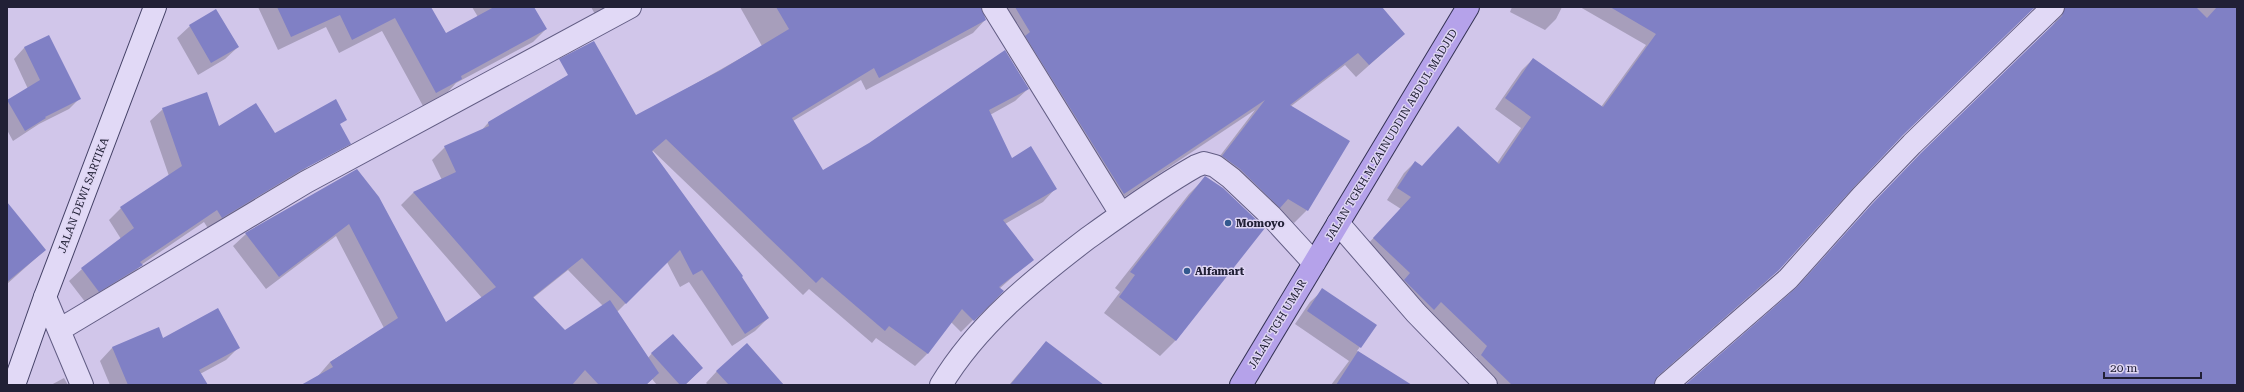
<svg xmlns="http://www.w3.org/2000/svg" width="2244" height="392" font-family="'Roboto Serif',serif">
<rect width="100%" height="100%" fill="#d1c6ea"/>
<path fill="#0003" fill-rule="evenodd" d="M258,7H429L446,34L478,17L472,7H533L546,29L533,42L456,83L448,92L423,106L382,31L339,53L326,27L278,50Z
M591,7H621L596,16Z
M740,7H979L985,20L973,33L866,90L861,80L793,121L823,172L1028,89L1015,101L990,115L1011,159L1055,189L1043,202L1005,224L1032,260L999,289L1002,291L961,332L951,322L927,354L915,366L876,338L872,343L809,289L803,295L653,151L652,152L768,318L755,331L732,346L689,282L680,287L667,262L617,312L648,358L652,353L702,368L685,385H657L652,379L646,385H303L318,376L330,362L384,328L336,236L266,289L233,246L246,234L357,170L446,324L482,298L401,205L413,193L442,180L432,160L445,147L481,131L488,123L574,72L635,117L651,109L762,46ZM568,270L603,306L565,331L533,298Z
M981,7H1381L1404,34L1356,77L1345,65L1290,107L1307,210L1294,223L1210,169L1255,110L1111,206L987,9Z
M1512,7H1562L1556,19L1545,30L1510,12Z
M1580,7H2038L2032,9L1898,139L1767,281L1656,377L1653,385H1490L1470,366L1477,358L1363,249L1401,209L1387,200L1404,173L1415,162L1421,167L1497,163L1521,128L1495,109L1522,70L1533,59L1601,107L1646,45Z
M2048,7H2237V385H1687L1792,293L2052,27L2055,22L2052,9Z
M190,26L238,47L225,59L198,75L177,38Z
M49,36L79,99L69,109L39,124L13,141L7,130V101L28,89L14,59L24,48Z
M163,109L219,128L275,134L308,166L296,178L209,230L204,222L141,265L129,278L86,303L69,281L82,269L121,239L109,220L121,208L169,176L150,121Z
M1205,178L1263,228L1175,341L1160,356L1104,313L1120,292L1115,288L1189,194Z
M7,204L45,250L7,284Z
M1323,290L1375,326L1357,351L1404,381L1401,385H1331L1349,361L1295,324L1310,302Z
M158,328L163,339L238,348L226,360L200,374L206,385H110L100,361L112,348Z
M1046,342L1102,385H1009Z
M717,371L783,385H708L706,383Z
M64,378L68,385H51Z"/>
<path fill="#8080c5" d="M277,7H431L446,33L494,7H534L547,29L461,76L462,79L436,93L395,18L352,40L340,15L291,37Z
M776,7H981L986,20L879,78L874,68L792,118L823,170L869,143L1005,50L1029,89L989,110L1012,158L1031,146L1057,189L1003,220L1034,260L999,287L1004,291L974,321L962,309L928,354L889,326L885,331L822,277L816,283L666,139L652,151L743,276L742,277L769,318L745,334L702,270L693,275L680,250L626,304L582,258L533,297L565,330L610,300L659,373L646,385H599L585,370L572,385H301L333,367L330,362L398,318L349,224L279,277L245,233L357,169L379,197L446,322L496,287L413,192L456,172L444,146L489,126L488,122L568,75L559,59L594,41L636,115L721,70L789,29Z
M1015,7H1382L1405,34L1369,65L1358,53L1290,105L1350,141L1308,211L1288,199L1280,208L1240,169L1222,156L1265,100L1124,194L1025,36L1030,32Z
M1610,7H2035L1903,135L1854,187L1779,270L1658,376L1654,385H1512L1481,355L1487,346L1441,302L1434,310L1404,280L1410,273L1373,238L1411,197L1397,188L1415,161L1422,166L1458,126L1499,164L1531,117L1505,98L1533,58L1603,107L1656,34Z
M2065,7H2196L2207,18L2217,7H2237V385H1685L1797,287L1872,204L1921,153L2062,16Z
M216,9L239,47L211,63L189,25Z
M49,35L81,99L45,117L46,118L25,131L7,100L40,80L24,47Z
M207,92L219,126L256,103L275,133L336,99L347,120L340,124L351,144L300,171L222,218L217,210L140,262L143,265L99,292L81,268L134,228L120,207L182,166L162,108Z
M1205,176L1223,188L1265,228L1176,341L1119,297L1135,275L1130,272Z
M7,202L46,250L7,282Z
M1322,288L1377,325L1361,348L1307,311Z
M218,308L240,348L199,370L208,385H128L112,347L159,327L163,338Z
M673,334L703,368L685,385H680L651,353Z
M1046,341L1104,385H1010Z
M747,343L784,385H729L716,371Z
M1358,351L1412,385H1336Z"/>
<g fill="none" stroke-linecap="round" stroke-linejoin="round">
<g stroke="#625d84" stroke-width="24">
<path id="street" d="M993,7L1121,214
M1338,223L1416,313L1486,385
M45,297L82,385
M59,330L306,182L630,7
M941,385C977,325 1033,280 1088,238C1123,213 1159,187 1196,166L1204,163L1215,166L1231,178L1271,216L1314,263
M1666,385L1788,279L1863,195L1912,144L2053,7"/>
</g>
<g stroke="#444166" stroke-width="24">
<path id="secondary" d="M14,385L45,297L155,7"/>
</g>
<g stroke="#333153" stroke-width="24">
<path id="primary" d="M1241,385L1468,7"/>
</g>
<use href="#street" stroke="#e1d9f6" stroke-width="22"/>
<use href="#secondary" stroke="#e1d9f6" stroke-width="22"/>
<use href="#primary" stroke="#b5a2ea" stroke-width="22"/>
</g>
<g fill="#33598e" stroke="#ded5f3" stroke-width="1.5">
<circle cx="1228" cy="223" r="4"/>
<circle cx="1187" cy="271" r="4"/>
</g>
<g text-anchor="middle" stroke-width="3" stroke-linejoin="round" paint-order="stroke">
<g font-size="11" fill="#212036" stroke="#ded5f3">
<text transform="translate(1391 135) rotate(-59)" y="4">JALAN TGKH.M.ZAINUDDIN ABDUL MADJID</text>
<text transform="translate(83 195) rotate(-69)" y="4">JALAN DEWI SARTIKA</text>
<text transform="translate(1277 324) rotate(-59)" y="4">JALAN TGH UMAR</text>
</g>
<g font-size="11" font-weight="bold" fill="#212036" stroke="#ded5f3" text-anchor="start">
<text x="1236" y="227">Momoyo</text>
<text x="1195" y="275">Alfamart</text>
</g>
</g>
<rect width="2244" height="392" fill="none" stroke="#212036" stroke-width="16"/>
<path d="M2104 372v6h97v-6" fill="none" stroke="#212036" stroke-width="2"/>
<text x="2110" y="372" font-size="12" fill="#212036" stroke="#ded5f3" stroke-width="3" paint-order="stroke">20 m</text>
</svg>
